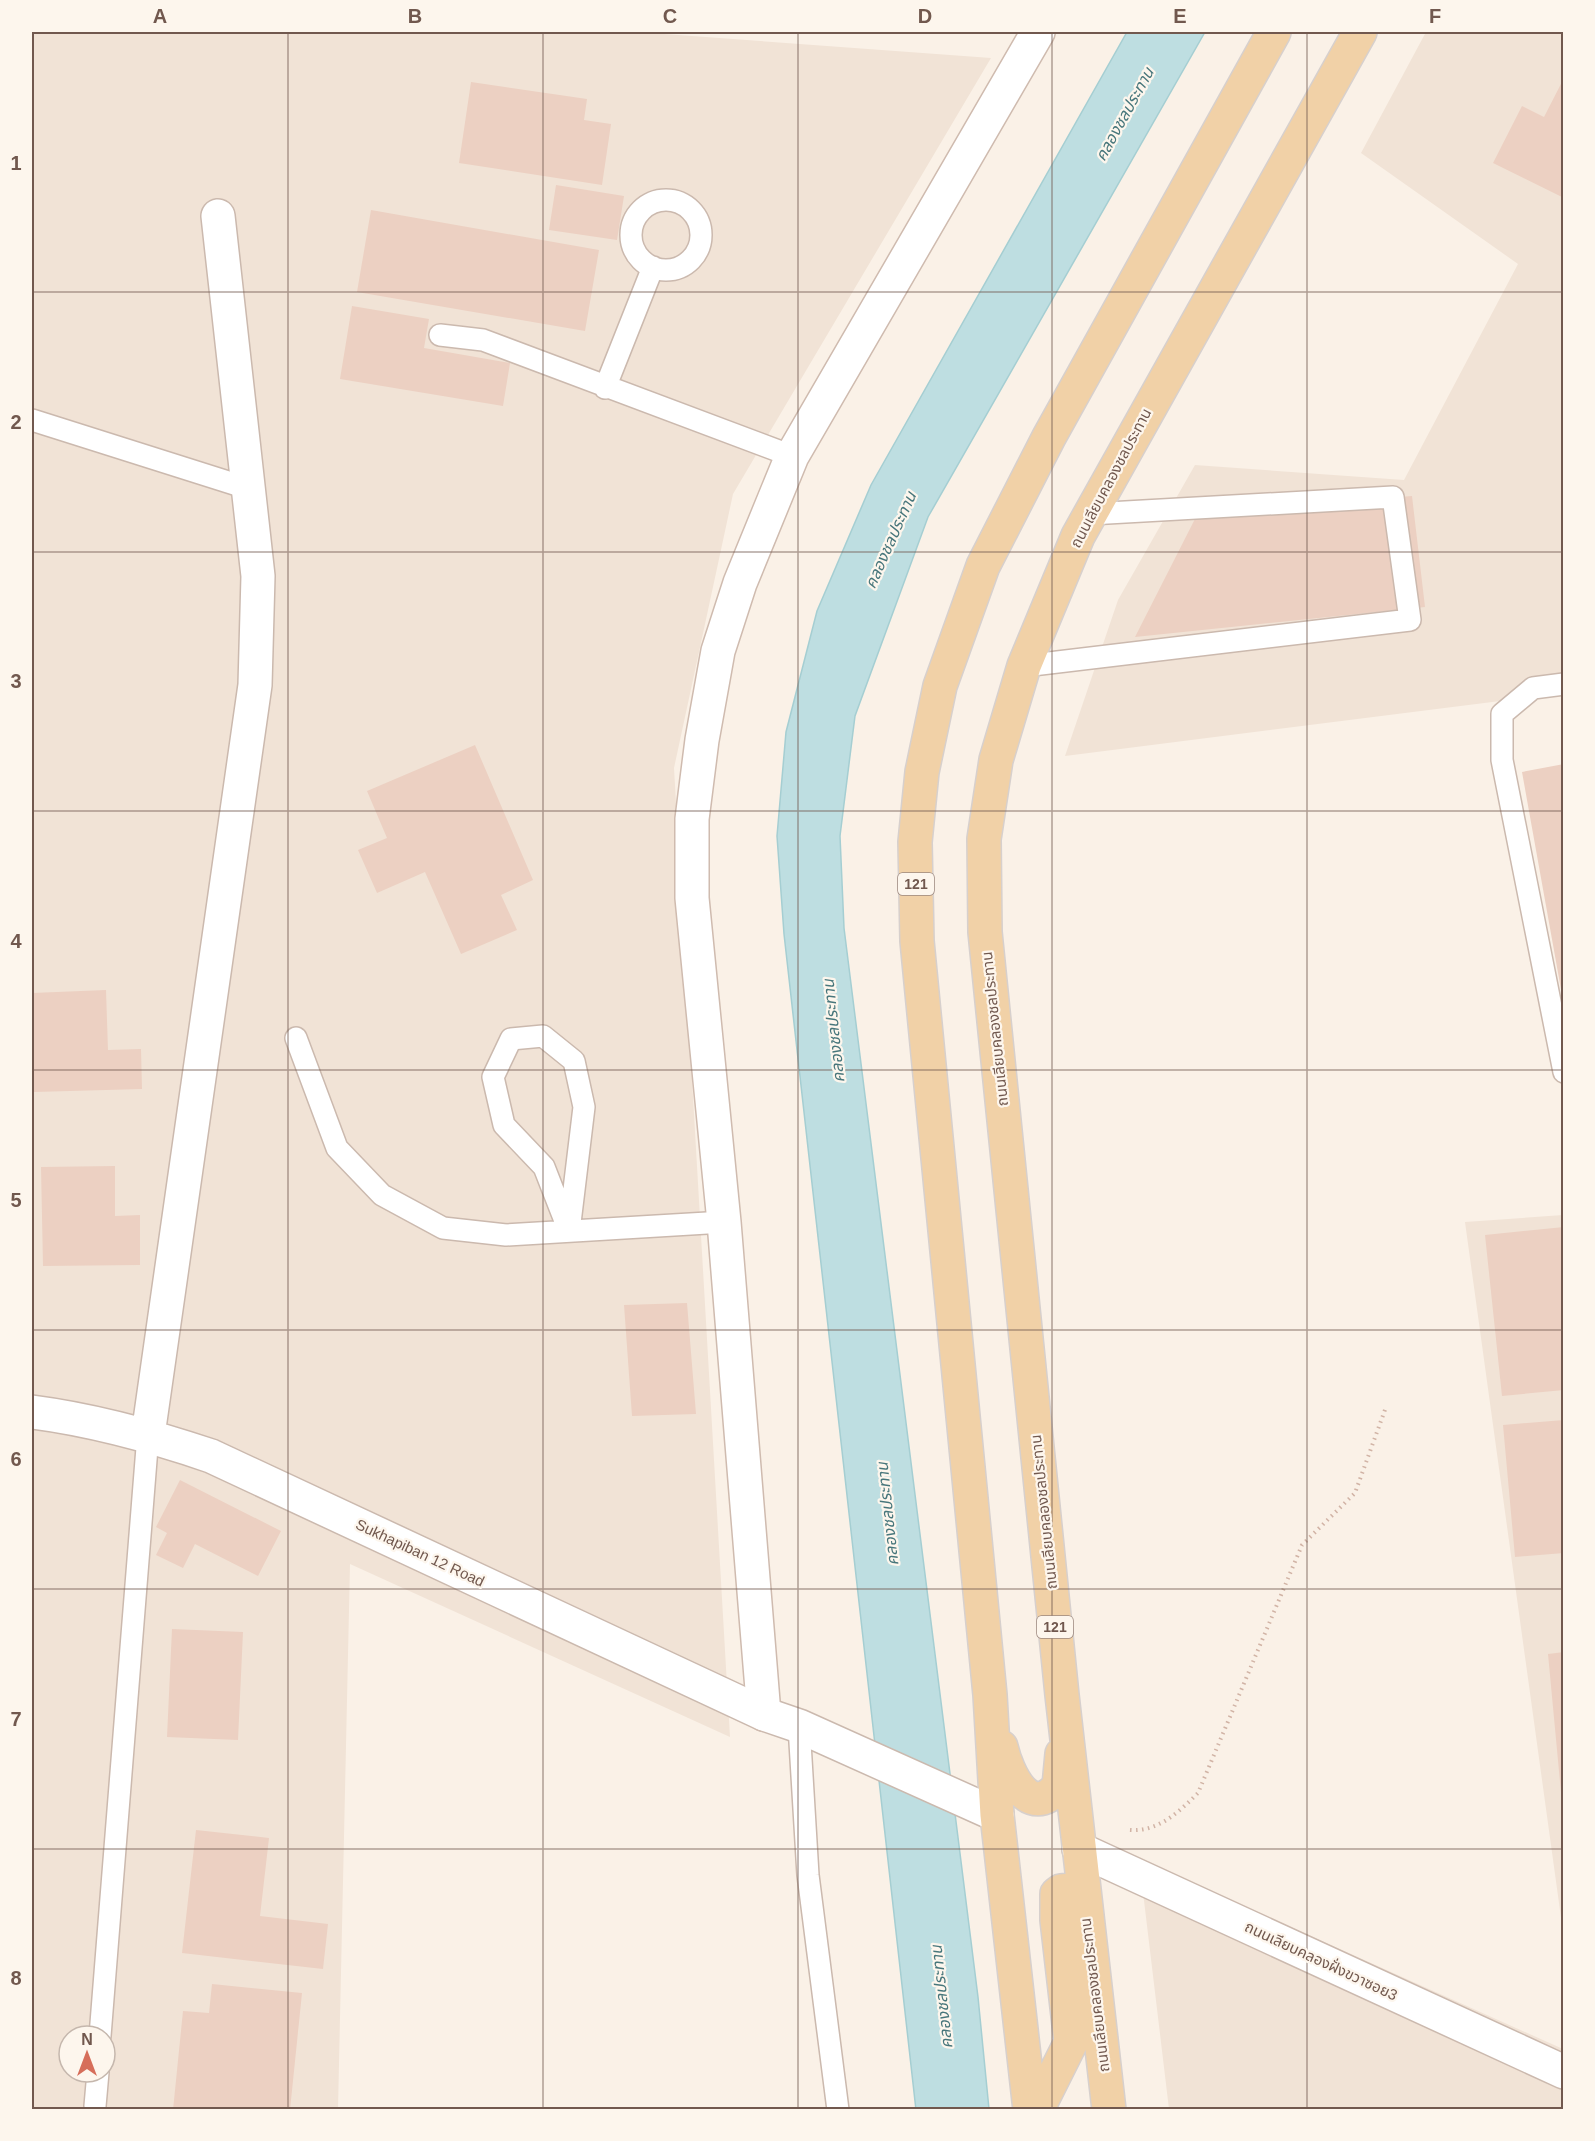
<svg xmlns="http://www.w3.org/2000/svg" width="1595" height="2141" font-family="Arial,'Noto Sans Thai',sans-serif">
<rect width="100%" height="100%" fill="#faf1e7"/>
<path fill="#f1e3d6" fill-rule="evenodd" d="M32,32H637L991,58L733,494L674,768L730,1737L350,1564L338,2109L32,2110ZM69,2036H105V2072H69Z
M1426,32H1563V693L1065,756L1118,600L1195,465L1404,480L1518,264L1361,153Z
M1563,1215V1932L1465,1222Z
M1139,1859L1563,2049V2109H1169Z"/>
<path fill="#bedee1" stroke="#a5ced2" stroke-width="1.5" d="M1127,32H1205L928,517L855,716L840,836L844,928L978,1997L989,2109L916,2110L784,934L777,836L786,732L817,611L871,485Z"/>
<path fill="#ecd0c2" d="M1564,78V198L1493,163L1522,106L1544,117Z
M471,82L587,99L584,120L611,124L602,185L459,163Z
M556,185L624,196L617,240L549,230Z
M371,210L599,250L585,331L357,292Z
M352,306L429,319L424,348L510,363L503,406L340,379Z
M1412,496L1425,607L1135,637L1198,513Z
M475,745L533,880L501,895L517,930L461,954L425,872L377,893L358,850L387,838L367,791Z
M1564,764V995H1562L1522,772Z
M106,990L108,1050L141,1049L142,1089L34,1092L32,993Z
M115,1166V1216L140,1215V1265L43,1266L41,1167Z
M1564,1227V1390L1502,1396L1485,1235Z
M687,1303L696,1414L632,1416L624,1305Z
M1564,1420V1553L1515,1557L1503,1425Z
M180,1480L281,1531L258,1576L195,1544L183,1568L156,1555L167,1533L156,1527Z
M172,1629L243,1632L238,1740L167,1737Z
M1564,1652V1803H1562L1548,1654Z
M196,1830L269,1838L260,1916L328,1924L323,1969L182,1953Z
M212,1984L302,1993L290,2110H173L183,2011L209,2013Z"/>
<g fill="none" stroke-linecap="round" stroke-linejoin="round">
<g stroke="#cbb9ae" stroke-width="24">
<path id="lane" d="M631 235a35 35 0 1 1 70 0a35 35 0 1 1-70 0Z
M440,335L483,340L792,456
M605,388L653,267
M32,420L247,488
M1024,666L1410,620L1393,497L1090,514
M1564,684L1533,688L1502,714V760L1564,1072
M543,1036L574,1061L584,1107L569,1231L544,1167L504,1125L493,1077L511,1039Z
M296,1038L337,1148L382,1195L443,1228L506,1235L724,1222
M799,1726L808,1875L838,2110
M100,2036L148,1435
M95,2106L98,2072"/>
</g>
<g stroke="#cbb9ae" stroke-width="36">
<path id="street" d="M32,1412C94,1420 152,1436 211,1456L764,1714L799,1726L997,1815
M148,1435L255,685L258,576L218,216
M1079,1849L1564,2072"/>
</g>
<g stroke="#cfbbaf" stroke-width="36">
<path id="secondary" d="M764,1714L724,1222L692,898V819L702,740L718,651L740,583L792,456L1038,32"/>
</g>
<g stroke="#d7d0cd" stroke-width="36">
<path id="primary" d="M1001,1747C1007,1773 1029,1822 1059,1786L1062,1754
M1030,2110L997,1815L990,1695L917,941L915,842L922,772L940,686L983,566L1049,437L1274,32
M1037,2110L1071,2042L1057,1920V1894L1061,1891L1072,1890L1086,1912
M1109,2110L1062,1695L985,932L984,839L996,760L1024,666L1078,536L1360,32"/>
</g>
<path stroke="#d1b3a5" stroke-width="4" stroke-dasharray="1.5 4.5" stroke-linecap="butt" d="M1130,1830C1158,1832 1179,1812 1198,1793L1302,1545L1355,1493L1386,1407"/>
<use href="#lane" stroke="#fff" stroke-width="21"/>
<use href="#street" stroke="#fff" stroke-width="33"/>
<use href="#secondary" stroke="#fff" stroke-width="33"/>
<use href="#primary" stroke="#f1d1a7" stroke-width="33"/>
</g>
<path fill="none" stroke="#71584e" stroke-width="1.5" stroke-opacity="0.55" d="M288,32V2110M543,32V2110M798,32V2110M1052,32V2110M1307,32V2110M32,292H1564M32,552H1564M32,811H1564M32,1070H1564M32,1330H1564M32,1589H1564M32,1849H1564"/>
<g text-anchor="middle" stroke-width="4.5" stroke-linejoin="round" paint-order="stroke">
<g fill="#fdf6ed" stroke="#9b877e" stroke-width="1.5">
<rect x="898" y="873" width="36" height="22" rx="4.5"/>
<rect x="1037" y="1616" width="36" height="22" rx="4.5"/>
</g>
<g font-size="14" font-weight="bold" fill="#71584e">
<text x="916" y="889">121</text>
<text x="1055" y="1632">121</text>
</g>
<g font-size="15" fill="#71584e" stroke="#fdf6ed">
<text transform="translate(1111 478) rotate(-62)" y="5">ถนนเลียบคลองชลประทาน</text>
<text transform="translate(995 1029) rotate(-96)" y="5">ถนนเลียบคลองชลประทาน</text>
<text transform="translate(1044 1512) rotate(-96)" y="5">ถนนเลียบคลองชลประทาน</text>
<text transform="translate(420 1553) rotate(25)" y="5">Sukhapiban 12 Road</text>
<text transform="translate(1321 1961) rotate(25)" y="5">ถนนเลียบคลองฝั่งขวาซอย3</text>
<text transform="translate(1095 1995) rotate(-97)" y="5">ถนนเลียบคลองชลประทาน</text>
</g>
<g font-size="16" font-style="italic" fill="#47767b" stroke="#fdf6ed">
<text transform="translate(1124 114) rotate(-61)" y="6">คลองชลประทาน</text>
<text transform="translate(890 540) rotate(-66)" y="6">คลองชลประทาน</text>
<text transform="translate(833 1031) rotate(-96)" y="6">คลองชลประทาน</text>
<text transform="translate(887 1514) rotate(-96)" y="6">คลองชลประทาน</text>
<text transform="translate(941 1997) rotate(-96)" y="6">คลองชลประทาน</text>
</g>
</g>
<rect width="1595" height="2141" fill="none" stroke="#fdf6ed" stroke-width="66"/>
<g transform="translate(87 2054)"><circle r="28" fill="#fdf6ed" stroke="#c5b7ad" stroke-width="1.5"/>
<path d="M0-4.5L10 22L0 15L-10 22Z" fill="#d66e5a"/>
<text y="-9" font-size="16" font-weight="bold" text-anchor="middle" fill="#71584e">N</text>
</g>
<rect x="33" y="33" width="1529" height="2075" fill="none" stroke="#71584e" stroke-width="2"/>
<g font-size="20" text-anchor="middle" font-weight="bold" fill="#71584e">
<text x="160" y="23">A</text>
<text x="415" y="23">B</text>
<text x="670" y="23">C</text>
<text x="925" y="23">D</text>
<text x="1180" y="23">E</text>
<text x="1435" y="23">F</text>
<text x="16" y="170">1</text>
<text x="16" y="429">2</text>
<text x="16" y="688">3</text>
<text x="16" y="948">4</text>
<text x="16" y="1207">5</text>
<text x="16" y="1466">6</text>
<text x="16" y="1726">7</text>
<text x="16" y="1985">8</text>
</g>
</svg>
